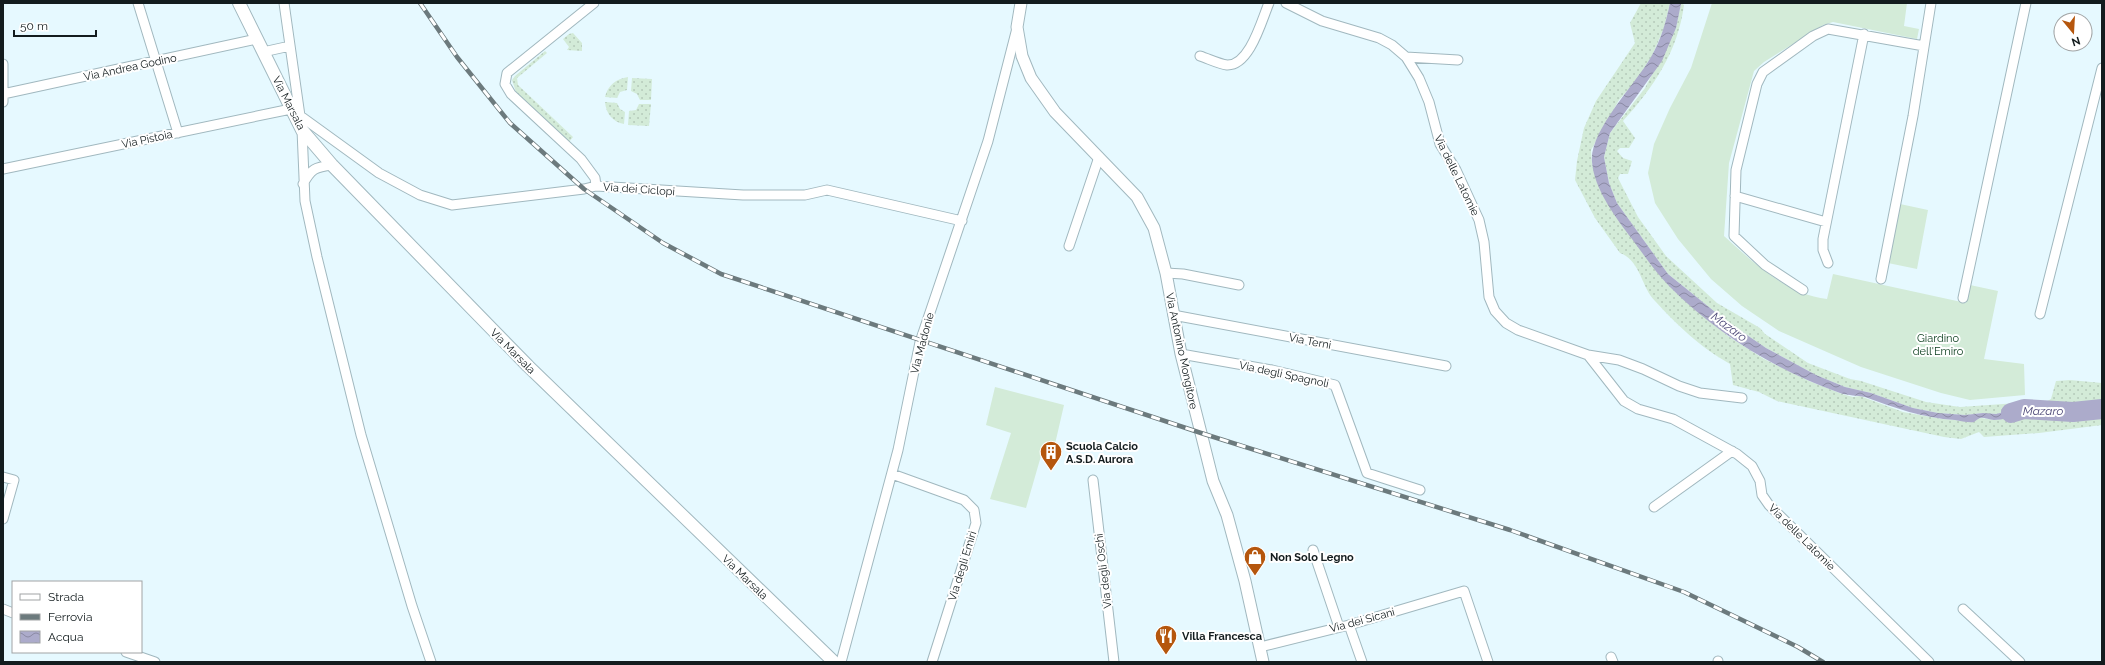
<svg xmlns="http://www.w3.org/2000/svg" width="2105" height="665" font-family="Raleway,sans-serif">
<defs>
<pattern id="grass-dots" width="8" height="8" patternUnits="userSpaceOnUse"><rect width="8" height="8" fill="#d3ebd8"/><path d="M2 2h.1M6 6h.1" fill="none" stroke="#b4c9b9" stroke-width="1.8" stroke-linecap="round"/></pattern>
<pattern id="water-waves" width="16" height="10" patternUnits="userSpaceOnUse"><rect width="16" height="10" fill="#acabcb"/><path d="M0 5q4-4 8 0t8 0" fill="none" stroke="#8b8aa4"/></pattern>
</defs>
<rect width="100%" height="100%" fill="#e6f9ff"/>
<path fill="url(#grass-dots)" d="M1641,3H1670L1664,28L1652,56L1635,82L1619,100L1591,150L1592,165L1608,204L1650,262L1728,336L1764,359L1809,381L1842,394L1853,397L1860,396L1903,412L1942,419L1966,421L1981,418L1995,420L2013,417L2021,412L2028,414L2037,411L2017,409L1996,414L1983,413L1965,415L1938,413L1913,408L1871,393L1845,387L1816,375L1766,348L1725,320L1668,274L1617,203L1609,183L1604,157L1610,133L1645,88L1676,28L1681,3L1684,5C1678,51 1654,87 1623,121L1635,138L1629,148H1620L1617,151L1623,158L1632,161L1628,174H1620L1618,178L1638,217L1666,256L1717,303L1760,328L1765,334L1808,363L1850,379L1861,381L1926,402L1960,407L2032,402L2040,405L2051,399L2056,381L2070,380L2102,383V425L2039,433L1984,437L1979,432L1961,439L1944,437L1777,401L1759,392L1733,385L1730,364C1699,346 1679,327 1655,301C1641,287 1641,261 1620,253L1595,218L1575,180L1577,161L1584,128L1596,101L1635,43L1630,23Z
M573,33L582,43V51L567,50L569,47L563,39L569,34Z
M545,51L547,53L517,78L518,85L573,137L569,142L516,92L512,80L515,76Z
M628,77L627,90L620,92L617,98L605,97C608,85 616,79 628,77Z
M632,78L652,79L651,100H640L637,94L631,91Z
M605,102L617,103L620,109L625,112L624,124C613,122 606,114 605,102Z
M639,104H651L649,126L628,125L629,111L636,110Z"/>
<path fill="#d3ebd8" d="M1712,3H1907L1904,26L1919,29L1917,39L1833,22L1823,25L1764,62L1754,71L1729,163L1724,236C1754,263 1786,294 1827,299L1833,274L1966,303L1970,285L1998,291L1984,359L2024,364L2025,395L1970,400L1941,393L1861,367L1779,331L1742,306L1711,279L1678,239L1655,203L1648,173L1654,144L1670,108L1691,68Z
M1900,204L1928,210L1917,269L1888,263Z
M995,387L1064,405L1055,444L1045,442L1026,508L990,499L1011,433L986,425Z"/>
<path fill="url(#water-waves)" d="M1670,3L1681,4L1676,28L1662,61L1610,133L1604,157L1609,183L1617,203L1668,274L1725,320L1766,348L1816,375L1845,387L1871,393L1913,408L1938,413L1965,415L1983,413L1996,414L2024,407L2037,411L2028,414L2021,412C2013,417 2003,420 1994,420C1989,420 1984,417 1980,418C1977,419 1976,421 1974,422C1969,423 1961,421 1955,420C1923,418 1895,408 1865,397C1857,395 1849,396 1840,393C1776,370 1718,335 1670,287C1656,273 1644,255 1632,239C1616,218 1594,189 1592,162C1589,131 1635,85 1651,57C1661,40 1666,22 1670,3Z"/>
<g fill="none" stroke-linecap="round" stroke-linejoin="round">
<path stroke="#acabcb" stroke-width="20" d="M2011,413L2024,409L2073,412L2102,409"/>
<g stroke="#a1b8bf" stroke-width="11">
<path id="minor" d="M138,3L178,133
M284,3L302,130L305,201L317,257L361,435L412,606L431,662
M594,3L507,73L505,84L511,94L581,159L595,178L596,186
M1286,3L1322,21L1379,38L1392,45L1406,57L1419,78L1429,102L1440,144L1456,170L1479,220L1484,242L1489,297L1495,311L1506,323L1518,330L1588,355L1624,401L1638,409L1673,419L1737,454L1752,466L1760,481L1762,495L1769,505L1929,662
M263,52L290,46
M1200,56C1209,59 1219,64 1227,65C1250,66 1262,19 1269,3
M1406,57L1458,60
M3,64V102
M3,94L257,39
M292,110L379,173L420,195L452,205L584,189L596,186L743,195H805L827,190L962,221
M3,169L291,109
M303,184C311,169 315,167 332,165
M1735,196L1826,222
M1069,246L1099,157
M1828,263L1823,250V239L1864,34
M1166,273L1183,274L1239,285
M1881,279L1913,116L1931,3
M1803,290L1765,265L1734,236L1736,170L1757,84L1763,72L1813,36L1828,29L1924,46
M1963,298L2026,3
M2040,314L2102,68
M1173,315L1446,366
M1181,354L1272,370L1335,385L1367,473L1420,490
M1588,355L1619,360L1643,369L1679,386L1700,393L1742,398
M892,474L964,500L974,510L976,523L932,662
M3,477L14,480L3,519
M1093,480L1114,662
M1654,507L1732,451
M1313,550L1339,627
M3,609L13,613
M1963,609L2020,662
M1349,625L1362,662
M1260,647L1349,625L1464,591L1488,662
M126,652L155,662
M1611,657L1613,662
M1718,661V662
M841,662L898,450L920,342L988,141L1017,28"/>
</g>
<g stroke="#a1b8bf" stroke-width="13">
<path id="tertiary" d="M1021,3L1017,27L1022,56L1031,78L1055,112L1137,197L1154,228L1166,273L1181,354L1201,433L1213,481L1227,515L1245,581L1263,662"/>
</g>
<g stroke="#a1b8bf" stroke-width="14">
<path id="secondary" d="M239,3L302,130L332,165L528,366L834,662"/>
</g>
<use href="#minor" stroke="#fff" stroke-width="9"/>
<use href="#tertiary" stroke="#fff" stroke-width="11"/>
<use href="#secondary" stroke="#fff" stroke-width="12"/>
<g stroke="#6c7a7d" stroke-width="4.5">
<path id="rail" d="M420,3L457,57L510,123L584,189L663,243L721,274L1201,433L1510,530L1684,592L1798,647L1823,662"/>
</g>
<use href="#rail" stroke="#fff" stroke-width="3" stroke-dasharray="9" stroke-linecap="butt"/>
</g>
<defs>
<g id="building-pin" transform="scale(1.15)"><path d="M0 17L-7.5 6A9.5 9.5 0 1 1 7.5 6Z" fill="#b5560d" stroke="#fff"/><path d="M-4-6H4V6H1V3H-1V6H-4ZM-2.5-4.3h1.7v1.8h-1.7ZM.8-4.3h1.7v1.8H.8ZM-2.5-1h1.7V.8h-1.7ZM.8-1h1.7V.8H.8Z" fill="#fff"/></g>
<g id="shop-pin" transform="scale(1.15)"><path d="M0 17L-7.5 6A9.5 9.5 0 1 1 7.5 6Z" fill="#b5560d" stroke="#fff"/><path d="M-5-2.5h2.3a2.7 3.5 0 0 1 5.4 0H5L5.5 6h-11ZM-1.5-2.5h3a1.5 2.3 0 0 0-3 0Z" fill="#fff"/></g>
<g id="restaurant-pin" transform="scale(1.15)"><path d="M0 17L-7.5 6A9.5 9.5 0 1 1 7.5 6Z" fill="#b5560d" stroke="#fff"/><path d="M-5-6h1v4h1v-4h1v4h1v-4h1v5L-1.5 .5V6h-2V.5L-5-1ZM5-6V6H3V1.5H1.5Q1.5-4 5-6Z" fill="#fff"/></g>
</defs>
<g fill-rule="evenodd">
<use href="#building-pin" x="1051" y="452"/>
<use href="#shop-pin" x="1255" y="557"/>
<use href="#restaurant-pin" x="1166" y="636"/>
</g>
<g text-anchor="middle" stroke-width="4" stroke-linejoin="round" paint-order="stroke">
<g font-size="11" fill="#131c1e" stroke="#fff">
<text transform="translate(130 67) rotate(-12)" y="4">Via Andrea Godino</text>
<text transform="translate(289 103) rotate(63)" y="4">Via Marsala</text>
<text transform="translate(147 139) rotate(-12)" y="4">Via Pistoia</text>
<text transform="translate(1457 175) rotate(64)" y="4">Via delle Latomie</text>
<text transform="translate(639 189) rotate(4)" y="4">Via dei Ciclopi</text>
<text transform="translate(1310 341) rotate(11)" y="4">Via Terni</text>
<text transform="translate(922 343) rotate(-75)" y="4">Via Madonie</text>
<text transform="translate(513 351) rotate(45)" y="4">Via Marsala</text>
<text transform="translate(1182 351) rotate(78)" y="4">Via Antonino Mongitore</text>
<text transform="translate(1284 374) rotate(12)" y="4">Via degli Spagnoli</text>
<text transform="translate(1802 537) rotate(45)" y="4">Via delle Latomie</text>
<text transform="translate(962 566) rotate(-73)" y="4">Via degli Emiri</text>
<text transform="translate(1103 571) rotate(-97)" y="4">Via degli Oschi</text>
<text transform="translate(745 577) rotate(44)" y="4">Via Marsala</text>
<text transform="translate(1362 620) rotate(-15)" y="4">Via dei Sicani</text>
</g>
<g font-size="11" fill="#0e4020" stroke="#fff">
<text x="1938" y="342">Giardino<tspan x="1938" dy="13">dell'Emiro</tspan></text>
</g>
<g font-size="11" font-weight="bold" fill="#131c1e" stroke="#fff" text-anchor="start">
<text x="1066" y="450">Scuola Calcio<tspan x="1066" dy="13">A.S.D. Aurora</tspan></text>
<text x="1270" y="561">Non Solo Legno</text>
<text x="1182" y="640">Villa Francesca</text>
</g>
<g font-size="12" font-style="italic" fill="#4e4a78" stroke="#fff">
<text transform="translate(1729 327) rotate(36)" y="4">Mazaro</text>
<text x="2043" y="415">Mazaro</text>
</g>
</g>
<rect width="2105" height="665" fill="none" stroke="#131c1e" stroke-width="8"/>
<rect x="12" y="581" width="130" height="72" fill="#ffffff" stroke="#a1a4a5"/>
<rect x="20" y="594" width="20" height="6" fill="#ffffff" stroke="#a1a4a5"/>
<text x="48" y="601" font-size="12" fill="#131c1e">Strada</text>
<rect x="20" y="614" width="20" height="6" fill="#6c7a7d" stroke="#a1a4a5"/>
<text x="48" y="621" font-size="12" fill="#131c1e">Ferrovia</text>
<rect x="20" y="631" width="20" height="12" fill="url(#water-waves)" stroke="#a1a4a5"/>
<text x="48" y="641" font-size="12" fill="#131c1e">Acqua</text>
<g transform="translate(2073 32) rotate(162)"><circle r="19" fill="#ffffff" stroke="#a1a4a5"/>
<path d="M0-3L7 15L0 10L-7 15Z" fill="#b5560d"/>
<text y="-6" font-size="11" font-weight="bold" text-anchor="middle" fill="#131c1e">N</text>
</g>
<path d="M14 30v6h82v-6" fill="none" stroke="#131c1e" stroke-width="2"/>
<text x="20" y="30" font-size="12" fill="#131c1e" stroke="#ffffff" stroke-width="3" paint-order="stroke">50 m</text>
</svg>
